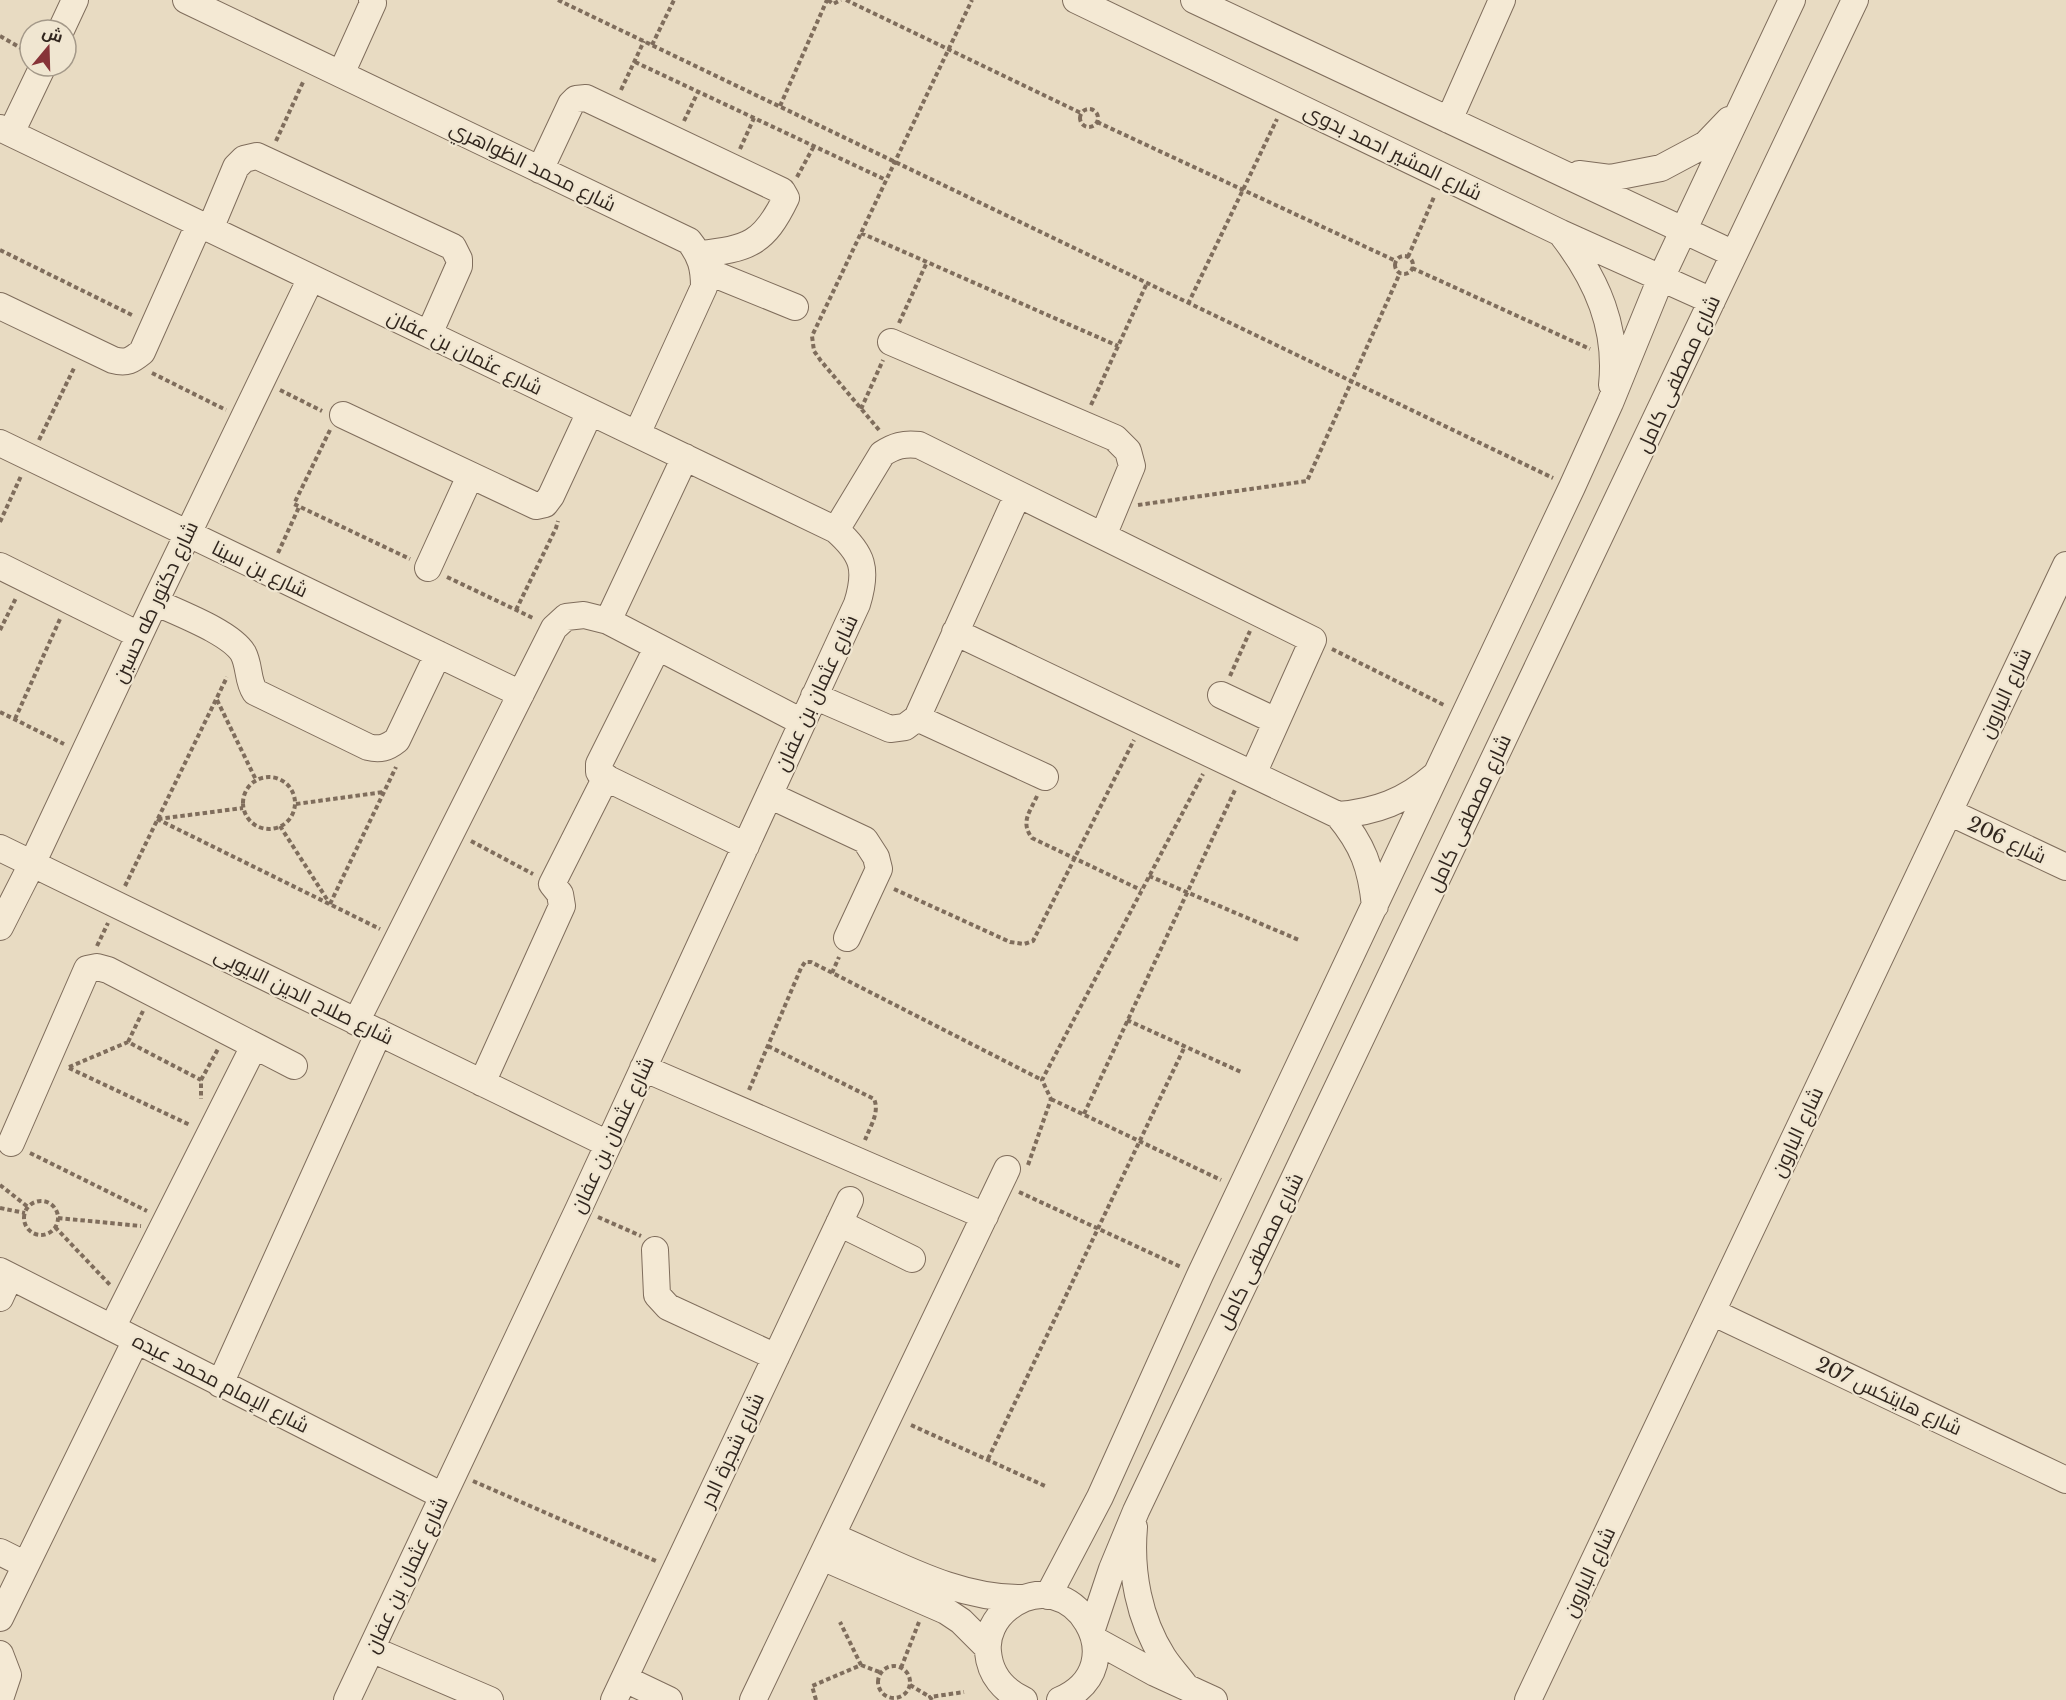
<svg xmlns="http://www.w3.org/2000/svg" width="2066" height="1700" font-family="'Libre Baskerville',Cairo,serif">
<rect width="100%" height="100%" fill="#e8dbc2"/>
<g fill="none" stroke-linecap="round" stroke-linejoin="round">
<g stroke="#7f6d5c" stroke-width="28">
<path id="minor" d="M186,0L689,241C701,256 704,268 704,287L637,434
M1076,0L1561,233L1712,301
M1194,0L1734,254
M61,30L75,0
M341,74L373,3L372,0
M1449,120L1502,0
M0,128L836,530C863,554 868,569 857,604L579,1208L347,1700
M11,133L43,66
M540,170L571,104L576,99L586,98L782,191L786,198C764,244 748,249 699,254
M1579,174L1610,178L1661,168L1706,144L1729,120
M210,229L236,167L244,159L257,156L453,247L459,259V266L429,334
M1563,236C1597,280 1618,328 1612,385
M704,270L795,307
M0,306L113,360C127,364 132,360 142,352L199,224
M891,342L1115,438L1128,451L1132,466L1103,536
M343,415L536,506L545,504L551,496L590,412
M0,443L521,694
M836,530L882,454C894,446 904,443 919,445L1313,640L1253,774
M0,566L139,635
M428,568L470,476
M155,602C178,613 230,632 243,653C250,666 247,680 255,692L368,747C380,750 387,748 397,740L438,654
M608,621L685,457
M955,632L1338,815C1363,845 1371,867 1375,906
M657,648L599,764V772L602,776L746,846
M1221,695L1276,721
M814,696L890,729L905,727L917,718L1018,494
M917,718L1045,777
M769,795L865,840L876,857L879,869L847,938
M1949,812L2066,867
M1338,815C1376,812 1405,801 1434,776
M0,848L608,1144
M0,927L32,864L155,602L311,278
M356,1022L554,628L566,617L584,615L608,621L802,722
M643,1068L985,1216
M482,1083L562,906L560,894L552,884L606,777
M11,1143L87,969L97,967L108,970L294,1066
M839,1223L912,1259
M655,1250L657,1295L668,1307L776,1357
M0,1271L443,1496
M0,1298L10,1276
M1712,1312L2066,1480
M112,1328L254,1046
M220,1384L379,1032
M1134,1527C1130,1572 1139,1619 1163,1657C1170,1668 1179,1677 1186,1687
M832,1536C894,1562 956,1600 1025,1598
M0,1552L26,1565
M822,1557L946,1611L961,1621L987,1647
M1048,1596L1100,1497L1200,1275L1572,487L1610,403L1661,278L1792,0
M0,1618L136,1340
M1092,1629L1112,1569L1136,1511L1855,0
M1095,1640L1155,1673L1214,1700
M371,1649L490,1700
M0,1654L8,1675L0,1699
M625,1679L669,1700
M614,1700L850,1200
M753,1700L1007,1169
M1024,1700C1004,1691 990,1675 988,1652C986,1635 995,1618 1008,1608C1071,1558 1139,1666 1060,1700
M1528,1700L2066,565"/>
</g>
<path stroke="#7f6d5c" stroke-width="4" stroke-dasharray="4.5 3" stroke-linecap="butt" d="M558,0L1553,478
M828,0L833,4L841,0
M846,0L1081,113
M0,36L28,52
M652,45L674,0
M635,62L886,180
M621,90L644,41
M780,106L827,0
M1080 118a9 9 0 1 1 18 0a9 9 0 1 1-18 0Z
M684,121L698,92
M1097,122L1396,261
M276,141L304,80
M740,149L754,118
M797,177L814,146
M861,233L1118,346
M0,250L134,316
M1395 265a9 9 0 1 1 18 0a9 9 0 1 1-18 0Z
M1408,257L1434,197
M1412,268L1590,349
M1188,304L1277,119
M899,323L927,262
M152,373L226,410
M280,390L322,411
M1091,405L1147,283
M861,409L883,360
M330,430L294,504L410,559
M879,430L821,361L814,351L812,336L972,0
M39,440L75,366
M1138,505L1307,481L1400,273
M0,522L21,476
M278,553L299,507
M447,577L535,619
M516,610L556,528L558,521
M0,630L16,598
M1332,649L1446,706
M1230,676L1250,631
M217,700L256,780
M0,712L64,744
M15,719L60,619
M243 803a26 26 0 1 1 52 0a26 26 0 1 1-52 0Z
M1037,796C1030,812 1020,822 1032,838L1141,890
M296,804L384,792
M157,819L380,929
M158,819L243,808
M280,826L330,904
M471,841L533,874
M1149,876L1299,940
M125,886L227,677
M894,889L1010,942L1024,944L1033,941L1134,740
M330,904L396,767
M97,946L108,923
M832,973L839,957
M1127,1020L1241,1072
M128,1042L143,1011
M768,1046L874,1099C880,1112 870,1127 865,1140
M69,1067L128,1042L201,1080V1099
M69,1068L190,1125
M201,1080L218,1049
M749,1090L801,968L805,962H811L1042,1080
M1051,1099L1221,1180
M1084,1114L1235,790
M30,1153L147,1211
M1028,1165L1051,1099L1042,1080L1203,774
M0,1185L28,1207
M1019,1192L1181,1267
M24 1218a17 17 0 1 1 34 0a17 17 0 1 1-34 0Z
M0,1208L25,1213
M598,1217L641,1236
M58,1218L141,1226
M55,1227L111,1286
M911,1425L1045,1486
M988,1459L1185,1046
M473,1481L656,1561
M861,1665L882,1673
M878 1682a16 16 0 1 1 32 0a16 16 0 1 1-32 0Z
M901,1668L919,1622
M910,1685L930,1697
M816,1700L812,1686L861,1665L840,1622
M932,1700L930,1697L964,1692"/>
<use href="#minor" stroke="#f4e9d4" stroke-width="26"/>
</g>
<g text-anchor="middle" stroke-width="4.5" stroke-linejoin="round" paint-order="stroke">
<g font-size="20" fill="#31261e" stroke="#f0e6d1">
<text transform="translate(1393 152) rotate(26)" y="7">شارع المشير احمد بدوى</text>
<text transform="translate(533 166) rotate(26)" y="7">شارع محمد الظواهري</text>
<text transform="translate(465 352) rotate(26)" y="7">شارع عثمان بن عفان</text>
<text transform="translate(1678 374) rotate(-65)" y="7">شارع مصطفى كامل</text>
<text transform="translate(260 569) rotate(26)" y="7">شارع بن سينا</text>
<text transform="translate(155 602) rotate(-65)" y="7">شارع دكتور طه حسين</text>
<text transform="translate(816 693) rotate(-65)" y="7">شارع عثمان بن عفان</text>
<text transform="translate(2005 693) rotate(-65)" y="7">شارع البارون</text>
<text transform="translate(1469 813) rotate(-65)" y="7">شارع مصطفى كامل</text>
<text transform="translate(2007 840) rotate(25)" y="7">شارع 206</text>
<text transform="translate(304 996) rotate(26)" y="7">شارع صلاح الدين الايوبى</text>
<text transform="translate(1797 1132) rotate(-65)" y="7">شارع البارون</text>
<text transform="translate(612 1135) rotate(-65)" y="7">شارع عثمان بن عفان</text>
<text transform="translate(1260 1251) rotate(-64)" y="7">شارع مصطفى كامل</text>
<text transform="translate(221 1383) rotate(27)" y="7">شارع الإمام محمد عبده</text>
<text transform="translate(1889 1396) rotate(25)" y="7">شارع هايتكس 207</text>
<text transform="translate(732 1450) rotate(-65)" y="7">شارع شجرة الدر</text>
<text transform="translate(1589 1572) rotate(-65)" y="7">شارع البارون</text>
<text transform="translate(406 1575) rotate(-65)" y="7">شارع عثمان بن عفان</text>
</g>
</g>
<g transform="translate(48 48) rotate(19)"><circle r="28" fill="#f0e6d1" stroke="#a49989" stroke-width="1.5"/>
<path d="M0-4.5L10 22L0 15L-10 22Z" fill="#873338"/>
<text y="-9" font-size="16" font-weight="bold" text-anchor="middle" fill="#31261e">ش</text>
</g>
</svg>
